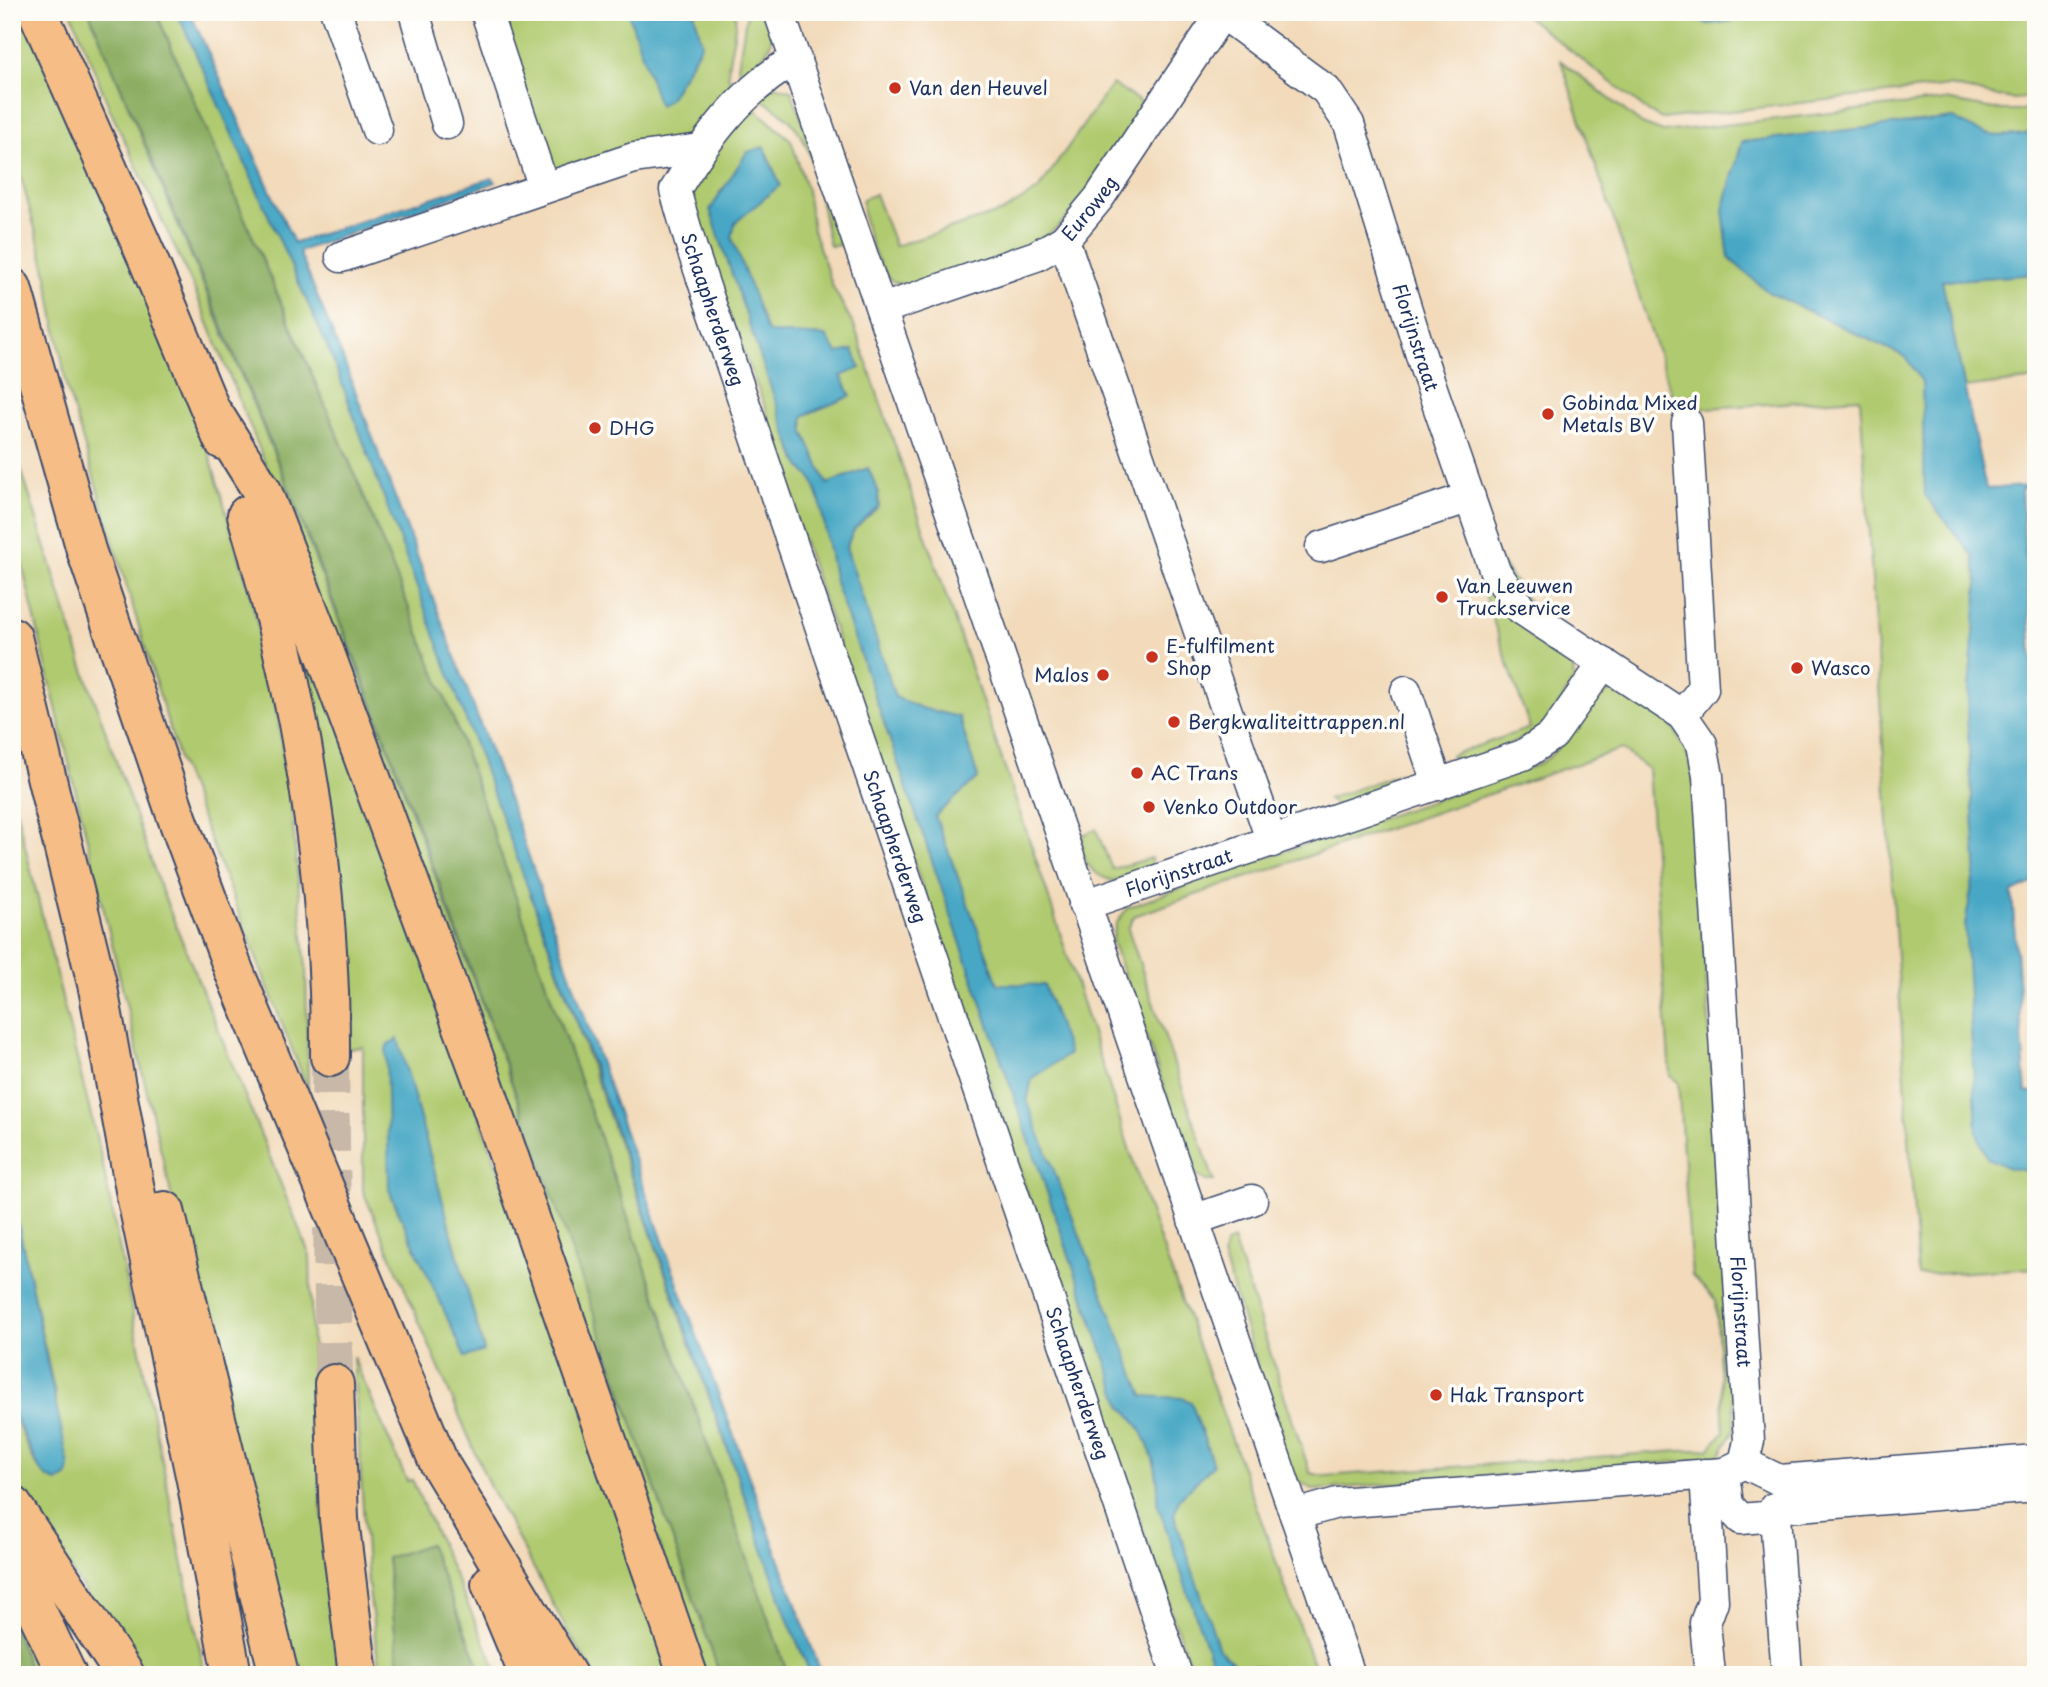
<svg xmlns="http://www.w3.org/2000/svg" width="2048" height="1687" font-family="'Playpen Sans',sans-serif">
<rect width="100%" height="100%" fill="#fdfcf7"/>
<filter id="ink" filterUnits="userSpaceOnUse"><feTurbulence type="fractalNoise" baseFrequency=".0143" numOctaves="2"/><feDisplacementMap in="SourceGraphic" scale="14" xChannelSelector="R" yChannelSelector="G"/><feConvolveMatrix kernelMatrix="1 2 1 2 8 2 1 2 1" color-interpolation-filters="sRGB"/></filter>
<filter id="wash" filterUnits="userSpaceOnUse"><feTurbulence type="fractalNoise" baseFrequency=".00686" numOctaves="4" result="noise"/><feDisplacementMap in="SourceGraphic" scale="28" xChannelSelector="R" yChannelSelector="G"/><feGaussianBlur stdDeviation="1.57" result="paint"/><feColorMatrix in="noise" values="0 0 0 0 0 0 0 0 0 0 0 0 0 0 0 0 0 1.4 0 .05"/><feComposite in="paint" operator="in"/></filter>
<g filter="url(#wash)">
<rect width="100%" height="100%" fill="#f2daba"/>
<path fill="#b0ca70" stroke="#667c67" stroke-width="2" fill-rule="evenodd" d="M12,12H24L195,406L249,589L274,694L291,803L306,969L308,1090L180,763L67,388L45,266L12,144Z
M71,12H89L282,473L388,748L563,1223L720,1675H706L294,534L193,286L112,114Z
M156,12H177L332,357L507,828L788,1620L811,1675H788L452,715L358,482Z
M497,12H628L659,105L669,99L702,44L694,12H735C739,39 720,64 733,91L687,137L550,173Z
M747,12H768C780,46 763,56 742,80L738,67Z
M1521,12H1682L1708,24L1816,12H2036V97L2012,99L1949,86L1662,119L1649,112Z
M1561,61L1642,124L1663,132L1945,100L2000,110H2036V132C1998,139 1986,138 1953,118L1743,142L1723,210L1729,258L1768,292L1906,357L1922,382L1925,495L1973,556L1978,583L1967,713L1976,862L1965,926L2009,1168L2036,1172V1268L1918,1275L1860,398L1677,410Z
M1112,84L1146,105C1120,143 1091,200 1055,229C1022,256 952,272 911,286C906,285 898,284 894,282C878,272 859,217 863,199L875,194L895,246L1002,212L1038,190Z
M774,86L791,90L833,204L840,245L830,246C820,211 818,150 792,123C783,112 769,105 757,96Z
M750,105L791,140L807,190L813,230L833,287L855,328L1045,886L1146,1201L1317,1675H1283L1281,1669L1236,1665L1219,1649L1174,1515L1179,1499L1213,1464L1191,1402L1182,1398L1143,1397L1027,1102L1032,1078L1069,1054L998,984L935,816L978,778L959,717L921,708L895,697L846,547L855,528L879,506L878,491L868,468L827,484L804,432L803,417L807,414L851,396L841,375L860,368L853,351L837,353L826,336L770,333L766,329L732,238L734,223L780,185L764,147L719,193L788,438L799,465L812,479L820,501L835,582L1122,1407C1146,1426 1162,1472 1157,1502L1217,1675H1193L785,487L767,412L687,207L693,170Z
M2036,274V379L1965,388L1942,281Z
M12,440L82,664L161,889L310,1256L312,1341L321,1499L339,1675H285L12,522Z
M1465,510L1566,655L1573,668L1574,680L1543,731L1458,765L1451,755L1530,728L1456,512Z
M306,626L677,1675H595L568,1632L490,1487L363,1191V1047L341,1050L291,630ZM398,1039L484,1350L466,1357L391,1196Z
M1612,690C1623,690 1629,694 1638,700C1670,719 1683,735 1693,773L1735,1427L1720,1455L1713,1459L1314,1490L1297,1480L1289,1470L1223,1256L1225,1245L1233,1240L1310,1473L1324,1476L1709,1449L1724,1432L1716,1300L1692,1276L1678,1082L1670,1076L1648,769L1621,749L1134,916L1128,929L1214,1181H1206L1195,1174L1112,941L1116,924L1127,908L1215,875L1537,765C1570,748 1577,704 1612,690Z
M1401,773L1403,781L1336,806L1328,799Z
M12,793L102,1161L205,1675H140L12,1480V1411C22,1431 33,1476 57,1482L55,1394L12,1195Z
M1096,829L1112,869L1151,858L1152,868L1114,881C1094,877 1075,857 1083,835Z
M353,1357L407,1481L412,1480L499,1675H483L429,1544L387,1559L400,1675H380L368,1583Z
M12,1597L43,1675H32L12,1624Z"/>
<path fill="#8cae62" stroke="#546e60" stroke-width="2" d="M89,12H156L358,482L452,715L788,1675H720C580,1272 440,869 283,474C221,319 154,166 89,12Z
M429,1544L483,1675H400L387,1558Z
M12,1624L32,1675H12Z"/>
<path fill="#46a7c5" stroke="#306b92" stroke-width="2" d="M177,12H190L294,243L492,178L496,182L300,251V254L344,361L517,822L675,1276L822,1675H811L788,1620L587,1048L332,357Z
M628,12H694L702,44L669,99L659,106Z
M1682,12H1815L1708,24Z
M1954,118C1986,138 1998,139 2036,132V274L1942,281L1986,489L2036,485V488L2021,489L2036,714V881L2012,892L2026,1092H2036V1172L2009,1168L1987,1158L1977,1133L1965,926L1976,862L1967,713L1978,583L1973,556L1925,495L1922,382L1906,357L1768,292L1729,258L1723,210L1742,142Z
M764,147L780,185L735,223L732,238L766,329L770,333L826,336L837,353L853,350L860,368L841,376L851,396L807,414L803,417L804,432L827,484L868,468L878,491L879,506L855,528L846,547L895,697L921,708L959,717L978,778L935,816L998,984L1044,985L1069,1054L1032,1078L1027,1102L1143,1396L1182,1398L1191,1402L1213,1465L1179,1499L1174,1515L1219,1649L1236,1665L1281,1669L1283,1675L1215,1672L1157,1502C1162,1473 1145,1425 1122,1407L835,582L820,501L812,479L799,465L788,438L710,210L747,152Z
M398,1039L484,1351L465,1357L389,1190L386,1050L388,1044Z
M12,1195L69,1466L67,1477L57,1482L46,1477L39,1468L12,1410Z"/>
</g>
<g filter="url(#ink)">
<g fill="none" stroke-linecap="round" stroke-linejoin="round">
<path stroke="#c7b8a8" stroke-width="38" stroke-dasharray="38 19" stroke-linecap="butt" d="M330,1057L334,1384"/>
<g stroke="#3b496c" stroke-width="33">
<g id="minor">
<path d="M336,12L377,130"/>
<path d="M414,12L447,124"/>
<path d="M486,12L544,188"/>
<path d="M779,12L1350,1675"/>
<path id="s1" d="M1222,13L1326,90L1349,124L1425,368L1495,571L1521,609L1682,715L1702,744L1708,776L1749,1441L1744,1463L1724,1473L1337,1503L1295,1515"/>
<path id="s2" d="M796,59C742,89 706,139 675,190L692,249L1177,1675"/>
<path d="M1064,240L1272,842"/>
<path d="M341,257L634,158L700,149"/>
<path id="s3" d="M882,309L1036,256L1064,240L1099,198L1223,12"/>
<path d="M1321,547L1470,497"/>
<path d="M1406,691L1438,785"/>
<path d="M1682,715L1703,689L1687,423"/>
<path id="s4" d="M1084,905L1523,755L1553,735L1604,663"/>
<path d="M1193,1220L1252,1200"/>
<path d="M1744,1463L1779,1480L2036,1460"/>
<path d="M1724,1473L1728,1505L1741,1519L1775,1516L1774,1508L2036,1487"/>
<path d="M1705,1474L1713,1601L1705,1623L1710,1675"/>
<path d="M1775,1516L1787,1675"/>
</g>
</g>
<g stroke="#3b496c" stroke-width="42">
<path id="highway" d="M38,12L147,257L223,440
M12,288L86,550L175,812L234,971
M215,416L262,491L319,637L481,1076L688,1675
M247,515C299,690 331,874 330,1057
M12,637L98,988L135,1190L196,1480L232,1675
M165,1211L279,1675
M334,1384L339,1519L358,1675
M439,1463L567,1675
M12,1505L125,1675
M12,1559L67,1675
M491,1584L529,1675"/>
</g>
<use href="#minor" stroke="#fff" stroke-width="30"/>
<use href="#highway" stroke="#f6be86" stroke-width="38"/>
<g stroke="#3b496c" stroke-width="42" stroke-linecap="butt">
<path id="highway-bridge" d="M234,971L439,1463"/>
</g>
<use href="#highway-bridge" stroke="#f6be86" stroke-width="38"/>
</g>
</g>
<g fill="#c8321e" stroke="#fdfcf7" stroke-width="2.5">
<circle cx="895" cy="88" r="7"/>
<circle cx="1548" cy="414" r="7"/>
<circle cx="595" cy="428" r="7"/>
<circle cx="1442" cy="597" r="7"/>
<circle cx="1152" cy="657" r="7"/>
<circle cx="1797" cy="668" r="7"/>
<circle cx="1103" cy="675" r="7"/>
<circle cx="1174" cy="722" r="7"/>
<circle cx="1137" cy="773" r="7"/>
<circle cx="1149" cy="807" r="7"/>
<circle cx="1436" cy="1395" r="7"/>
</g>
<g text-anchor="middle" stroke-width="7" stroke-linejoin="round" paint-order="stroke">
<g font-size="19" fill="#1b2f5e" stroke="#fdfcf7" text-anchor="start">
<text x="909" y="95">Van den Heuvel</text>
<text x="1562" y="410">Gobinda Mixed<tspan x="1562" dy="22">Metals BV</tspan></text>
<text x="609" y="435">DHG</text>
<text x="1456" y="593">Van Leeuwen<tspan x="1456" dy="22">Truckservice</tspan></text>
<text x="1166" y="653">E-fulfilment<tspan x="1166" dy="22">Shop</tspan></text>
<text x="1811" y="675">Wasco</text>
<text x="1089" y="682" text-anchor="end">Malos</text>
<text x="1188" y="729">Bergkwaliteittrappen.nl</text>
<text x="1151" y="780">AC Trans</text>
<text x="1163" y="814">Venko Outdoor</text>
<text x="1450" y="1402">Hak Transport</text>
</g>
<g font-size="19" fill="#1b2f5e" stroke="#fdfcf7">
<text dy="7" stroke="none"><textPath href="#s3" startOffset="236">Euroweg</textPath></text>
<text dy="7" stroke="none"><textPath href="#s2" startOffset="306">Schaapherderweg</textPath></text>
<text dy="7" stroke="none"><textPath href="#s1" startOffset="394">Florijnstraat</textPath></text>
<text dy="7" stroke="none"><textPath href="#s2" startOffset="873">Schaapherderweg</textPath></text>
<text dy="7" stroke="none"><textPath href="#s4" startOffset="100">Florijnstraat</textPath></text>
<text dy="7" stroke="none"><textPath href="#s1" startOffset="1484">Florijnstraat</textPath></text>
<text dy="7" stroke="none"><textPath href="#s2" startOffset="1440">Schaapherderweg</textPath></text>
</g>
</g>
<rect width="2048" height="1687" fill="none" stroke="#fdfcf7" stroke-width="42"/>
</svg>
